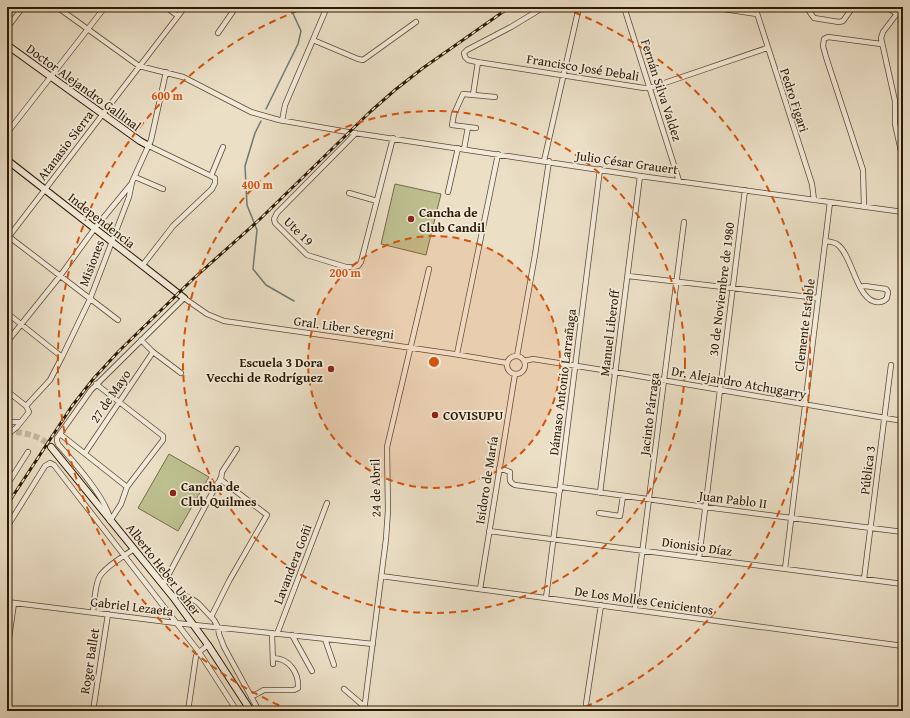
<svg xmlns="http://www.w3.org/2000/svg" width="910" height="718" font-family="'Gentium Book Plus',serif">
<rect width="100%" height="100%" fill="#ebdfc6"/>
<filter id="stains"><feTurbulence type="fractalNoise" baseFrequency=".005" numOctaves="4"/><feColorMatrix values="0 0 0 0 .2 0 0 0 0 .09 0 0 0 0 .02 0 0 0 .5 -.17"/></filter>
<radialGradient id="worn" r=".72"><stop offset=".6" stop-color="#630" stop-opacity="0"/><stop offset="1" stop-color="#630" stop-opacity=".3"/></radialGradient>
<path fill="#bec090" stroke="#756c48" d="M395,184L441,194L426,255L381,244Z
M169,454L209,477L178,531L138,508Z"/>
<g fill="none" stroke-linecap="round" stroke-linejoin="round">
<path stroke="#6d7a70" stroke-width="1.5" d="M266,109L298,44L301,31L290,7
M261,121L255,133L245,166L247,205L257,230L253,269L266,285L294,301"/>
<path stroke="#c5b79e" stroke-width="6" stroke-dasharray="6 3" stroke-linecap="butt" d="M7,431C24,433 39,434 51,447"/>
<g stroke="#5c4a32" stroke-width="6">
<path id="street" d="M57,7L139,66L183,77L251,112L279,120L348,132L640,176L903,212
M166,7L178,16
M544,7L511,27L467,50L464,53L465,57L468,60L477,62L644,88H650L767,48
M624,7L679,181
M710,7L757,14
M755,7L812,184L814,200
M806,7L814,18L839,22L843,21L853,7
M887,7L897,14
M902,7L883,32L881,38L895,101V124L903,160
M7,28L23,7
M218,33L236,7
M313,40L358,59L363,60L416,22
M473,95L478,62
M282,121L285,105L327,7
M476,128L452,125L454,114L463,94L495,97
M7,133L105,7
M356,133L277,213L274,219L275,223L307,255L346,267H353L358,266L361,262L393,138
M464,149L468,127
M544,161L579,7
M211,176L223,147
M135,177L163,189
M448,192L458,148
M349,193L377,201
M864,207L863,170L826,57L823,46L824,39L828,37L881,44
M8,236L118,320
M7,239L185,7
M826,241C830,242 835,242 838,245C853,256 857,305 880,302C884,301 885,301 887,298L888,292L886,289L865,286L860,287
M142,266L173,226L212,189L215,183V178L211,176L149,146
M628,276L818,298
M7,313L62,357
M141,340L153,352L181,373
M7,342L60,276L95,228L132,183
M457,354L498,154
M507 365a9 9 0 1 1 18 0a9 9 0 1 1-18 0Z
M517,356L535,255L549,161
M524,361L533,359L615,372L903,421
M96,384L163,436V440L127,487L121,504L110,521
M7,391L26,406L29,412L17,427L7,435
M26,406L50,380L62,357L90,299L129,197L132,182L151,140L166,72
M7,422H20
M60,434L127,487
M85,453L153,352
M499,468L510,472C510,478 508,482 515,485L560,491
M7,485L28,452
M561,487L705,507L903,532
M600,493L640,176
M599,513L620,516L623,496
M110,519C106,498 73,461 58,444L57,441V438L91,390L184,298L207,314L224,321L454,354L507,363
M7,527L45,466L50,463L54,465L199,652L237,711
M489,531L903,584
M699,558L745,190
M785,569L830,202
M381,576L903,646
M864,579L891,365
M163,585L217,484L221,479L222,472L237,449
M480,589L515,374
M173,597L179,594L189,597L198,603L214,620L218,627L219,634L224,647L259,711
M546,598L600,169
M7,602L176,623L373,644
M635,609L684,222
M93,613C94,603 95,584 100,576C106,566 124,556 134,549
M211,617L229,581L267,515L220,479
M272,633L273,664
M277,634L327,503
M292,635L312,671
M325,639L334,665
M7,652L14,603
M344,689L365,707
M251,697L264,690H294L298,688C299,673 289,658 273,658
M586,704L601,605
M93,711L108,614
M188,711L196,656L199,652L208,645
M267,711H270
M364,711L386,539L388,510L387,447L429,269"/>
</g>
<g stroke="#2c1900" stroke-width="8">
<path id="secondary" d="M7,45L140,141L149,146
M7,160L184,298
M51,447L173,597L208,645L251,711"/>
</g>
<use href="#street" stroke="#f2eada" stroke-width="4.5"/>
<use href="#secondary" stroke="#f2eada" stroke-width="6"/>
<g stroke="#2c1900" stroke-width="3">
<path id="rail" d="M7,505L72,406L94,378L119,351L193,279L259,220L371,111L395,90L423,68L510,7"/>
</g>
<use href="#rail" stroke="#f2eada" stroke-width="1.5" stroke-dasharray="4.5" stroke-linecap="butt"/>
</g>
<circle cx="434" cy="362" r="126" fill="#d5530b" fill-opacity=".12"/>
<g fill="none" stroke="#d5530b" stroke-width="2" stroke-dasharray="7 5">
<circle cx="434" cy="362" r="126"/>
<circle cx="434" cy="362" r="251"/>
<path d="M290 710A377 377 0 0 1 305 8M563 8A377 377 0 0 1 578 710"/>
</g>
<g fill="#8f2418" stroke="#f2eada" stroke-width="1.5">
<circle cx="411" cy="219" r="4"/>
<circle cx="331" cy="369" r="4"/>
<circle cx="435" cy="415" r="4"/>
<circle cx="173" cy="493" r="4"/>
</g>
<g text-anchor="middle" stroke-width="3.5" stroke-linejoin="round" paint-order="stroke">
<g font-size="13" fill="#2c1900" stroke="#f2eada">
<text transform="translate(583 67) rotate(9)" y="5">Francisco José Debali</text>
<text transform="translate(84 87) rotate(36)" y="5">Doctor Alejandro Gallinal</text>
<text transform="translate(662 90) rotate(72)" y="5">Fernán Silva Valdez</text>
<text transform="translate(795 100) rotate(72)" y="5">Pedro Figari</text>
<text transform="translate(65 145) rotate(-53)" y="5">Atanasio Sierra</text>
<text transform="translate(627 162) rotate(8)" y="5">Julio César Grauert</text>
<text transform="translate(102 220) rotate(38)" y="5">Independencia</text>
<text transform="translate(299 231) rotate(44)" y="5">Ute 19</text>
<text transform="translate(91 263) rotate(-69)" y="5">Misiones</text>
<text transform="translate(721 289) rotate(-83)" y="5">30 de Noviembre de 1980</text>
<text transform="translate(804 325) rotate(-83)" y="5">Clemente Estable</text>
<text transform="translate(344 327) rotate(8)" y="5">Gral. Liber Seregni</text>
<text transform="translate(609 333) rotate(-83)" y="5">Manuel Liberoff</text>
<text transform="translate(562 382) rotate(-83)" y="5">Dámaso Antonio Larrañaga</text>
<text transform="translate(739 382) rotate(10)" y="5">Dr. Alejandro Atchugarry</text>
<text transform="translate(110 396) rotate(-56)" y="5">27 de Mayo</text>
<text transform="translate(649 414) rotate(-83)" y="5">Jacinto Párraga</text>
<text transform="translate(867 470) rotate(-83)" y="5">Pública 3</text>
<text transform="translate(486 480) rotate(-81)" y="5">Isidoro de María</text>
<text transform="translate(375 488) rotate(-91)" y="5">24 de Abril</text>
<text transform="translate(733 499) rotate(7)" y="5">Juan Pablo II</text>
<text transform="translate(697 546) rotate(8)" y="5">Dionisio Díaz</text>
<text transform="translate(292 564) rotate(-69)" y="5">Lavandera Goñi</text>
<text transform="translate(164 569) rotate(52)" y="5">Alberto Heber Usher</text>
<text transform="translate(644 600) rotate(8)" y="5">De Los Molles Cenicientos</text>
<text transform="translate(132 606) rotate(7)" y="5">Gabriel Lezaeta</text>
<text transform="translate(89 661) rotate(-81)" y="5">Roger Ballet</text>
</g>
<g font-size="13" font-weight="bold" fill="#2c1900" stroke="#f2eada" text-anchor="start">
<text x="419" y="217">Cancha de<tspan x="419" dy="15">Club Candil</tspan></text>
<text x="323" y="367" text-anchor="end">Escuela 3 Dora<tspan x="323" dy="15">Vecchi de Rodríguez</tspan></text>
<text x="443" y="420">COVISUPU</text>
<text x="181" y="491">Cancha de<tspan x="181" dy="15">Club Quilmes</tspan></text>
</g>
</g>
<circle cx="434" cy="362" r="6" fill="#d5530b" stroke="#f2eada" stroke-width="2"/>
<g font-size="12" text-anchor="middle" font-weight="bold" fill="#d5530b" stroke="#f2eada" stroke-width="3.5" stroke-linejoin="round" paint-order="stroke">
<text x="167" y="100">600 m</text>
<text x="257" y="189">400 m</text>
<text x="345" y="277">200 m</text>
</g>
<rect width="910" height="718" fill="none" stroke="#ebdfc6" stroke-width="24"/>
<rect x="8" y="8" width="894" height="702" fill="none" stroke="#2c1900" stroke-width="2"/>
<rect x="12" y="12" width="886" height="694" fill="none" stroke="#2c1900"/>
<rect width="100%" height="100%" filter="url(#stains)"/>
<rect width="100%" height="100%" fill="url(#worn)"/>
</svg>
